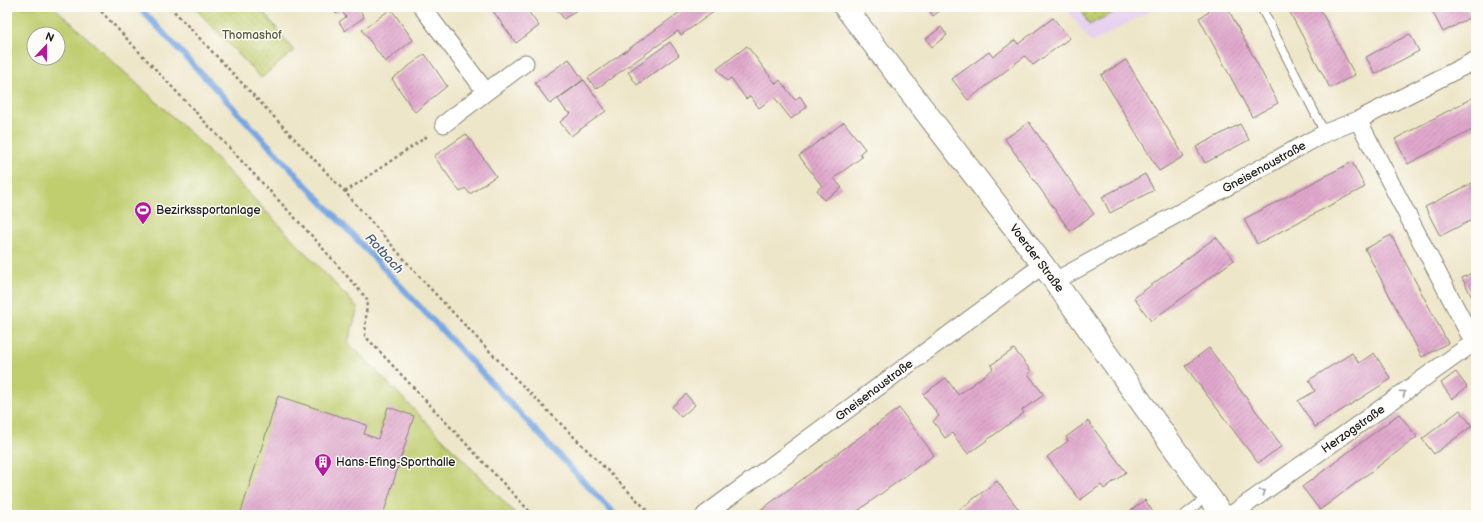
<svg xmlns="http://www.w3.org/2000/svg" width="1483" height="522" font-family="'Balsamiq Sans',sans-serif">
<defs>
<pattern id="park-dots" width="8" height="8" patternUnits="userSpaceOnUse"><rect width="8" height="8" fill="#c0ce70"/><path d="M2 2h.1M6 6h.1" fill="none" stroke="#a4b060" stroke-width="1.8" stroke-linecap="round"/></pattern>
<pattern id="building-hatch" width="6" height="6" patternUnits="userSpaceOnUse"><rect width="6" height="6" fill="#e0a7cc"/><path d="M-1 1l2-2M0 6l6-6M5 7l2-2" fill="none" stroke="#c08faf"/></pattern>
</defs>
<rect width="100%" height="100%" fill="#fdfcf7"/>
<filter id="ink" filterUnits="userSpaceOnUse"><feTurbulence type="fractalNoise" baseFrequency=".025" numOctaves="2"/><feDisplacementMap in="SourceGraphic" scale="8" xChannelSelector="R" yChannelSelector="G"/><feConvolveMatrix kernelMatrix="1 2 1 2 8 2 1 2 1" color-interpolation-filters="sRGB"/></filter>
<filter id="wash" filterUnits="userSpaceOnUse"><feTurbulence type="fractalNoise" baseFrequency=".012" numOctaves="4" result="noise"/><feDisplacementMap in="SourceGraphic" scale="16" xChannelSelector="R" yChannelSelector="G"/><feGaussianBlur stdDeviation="0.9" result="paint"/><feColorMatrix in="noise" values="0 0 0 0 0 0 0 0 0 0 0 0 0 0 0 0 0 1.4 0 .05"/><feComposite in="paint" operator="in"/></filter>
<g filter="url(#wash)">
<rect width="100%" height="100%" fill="#eee6c9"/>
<path fill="#e7d2ef" d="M1065,7H1157L1092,43Z"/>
<path fill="#c0ce70" stroke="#6e7546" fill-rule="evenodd" d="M7,7H54L201,143L358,308L348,342L517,515H7ZM34,34H58V58H34Z"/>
<path fill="url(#park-dots)" stroke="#6e7546" d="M194,7H260L294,51L261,78Z
M1080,7H1124L1089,25Z"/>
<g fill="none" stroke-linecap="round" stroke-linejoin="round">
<path stroke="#78a7e2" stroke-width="6" d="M139,7L615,515"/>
</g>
<g id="blocks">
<path fill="url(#building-hatch)" d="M331,7H362L359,9L364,17L345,31L339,22L346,17L341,10L336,14Z
M498,7H525L539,26L516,43L493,11Z
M555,7H576L578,9L564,19Z
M687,7H712L715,11L681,35L678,31L596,89L588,78Z
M927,7H945L933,16Z
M1207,7H1227L1278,103L1252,117L1199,18L1209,12Z
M1287,7H1319L1355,75L1330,88Z
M1430,7H1465L1471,17L1443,32Z
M391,9L413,40L385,62L362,30Z
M1053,18L1070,38L1033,65L1025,56L968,100L952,79L989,52L993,57L1015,40L1018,44Z
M941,27L947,35L932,47L926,39Z
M1410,34L1419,51L1375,74L1366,57Z
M670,42L679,55L637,85L628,72Z
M747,46L776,84L780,80L795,100L800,96L807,107L791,119L774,97L759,108L750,96L746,99L731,78L727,81L717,69Z
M425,54L447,86L415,112L392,79Z
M569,59L583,80L550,104L535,83Z
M1126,60L1184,156L1159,171L1101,75Z
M584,80L606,111L571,136L560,122L571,113L566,111L558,99Z
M1476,96V128L1408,164L1395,139Z
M844,122L865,149L860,153L862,157L834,178L842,188L824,200L817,190L822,186L799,156Z
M1029,122L1094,214L1070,231L1005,139Z
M1240,124L1249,140L1205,163L1196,147Z
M466,134L496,176L470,194L465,188L460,192L434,156Z
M1352,162L1365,187L1257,244L1244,219Z
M1145,174L1154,190L1110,213L1102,197Z
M1476,181V218L1440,236L1425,207Z
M1391,235L1448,343L1422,357L1365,249Z
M1216,237L1234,260L1151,321L1134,298Z
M1476,271V305L1462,278Z
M1209,348L1282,446L1258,463L1185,366Z
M1014,349L1031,371L1028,374L1044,395L1022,410L1024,413L968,454L952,433L945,438L933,421L939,416L923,394L946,378L958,395L993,369L991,365Z
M1352,353L1359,363L1374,353L1391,379L1315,427L1298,401L1315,391L1309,380Z
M1456,372L1467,387L1452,399L1441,383Z
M686,394L695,405L681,417L672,407Z
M278,396L367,425L364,434L378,439L388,407L414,416L383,515H240Z
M899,408L934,455L852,515H754Z
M1460,410L1472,426L1434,454L1422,439Z
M1399,414L1417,437L1320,510L1302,487Z
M1088,421L1126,472L1104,489L1101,485L1080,500L1047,457L1068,441L1066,437Z
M997,481L1023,515H956L955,513Z
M1145,500L1153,512L1149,515H1125Z"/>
</g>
</g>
<g filter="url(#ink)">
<use href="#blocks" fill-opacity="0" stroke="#858172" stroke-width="1"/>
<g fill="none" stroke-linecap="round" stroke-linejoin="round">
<g stroke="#858172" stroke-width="10">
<path id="lane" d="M1261,7L1325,133
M852,16L864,7
M1184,515L1208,496"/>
</g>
<g stroke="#858172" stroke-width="19">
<path id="street" d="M422,7L486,92L525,63
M1358,120L1474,343
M444,124L486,92
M1055,281L1325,133L1358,120L1476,60
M705,515L1043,265
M1231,515L1476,341"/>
</g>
<g stroke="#858172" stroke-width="24">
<path id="secondary" d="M845,7L1043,265L1222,515"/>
</g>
<path stroke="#858172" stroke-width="2.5" stroke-dasharray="3 3" stroke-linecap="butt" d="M97,7L312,236L367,299L365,336L533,515
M170,7L345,192L426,284L513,376L652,515
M345,192L429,135"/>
<use href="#lane" stroke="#fff" stroke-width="8"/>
<use href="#street" stroke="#fff" stroke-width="17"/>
<use href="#secondary" stroke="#fff" stroke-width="22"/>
</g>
<defs><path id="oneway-chevron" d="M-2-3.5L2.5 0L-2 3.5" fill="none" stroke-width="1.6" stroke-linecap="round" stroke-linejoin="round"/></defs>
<g stroke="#999">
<use href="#oneway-chevron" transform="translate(1403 393) rotate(-35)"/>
<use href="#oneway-chevron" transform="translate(1263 492) rotate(-35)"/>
</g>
</g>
<defs>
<g id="stadium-pin" transform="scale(0.9)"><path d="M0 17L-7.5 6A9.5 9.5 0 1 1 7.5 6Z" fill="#b5179e" stroke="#fdfcf7"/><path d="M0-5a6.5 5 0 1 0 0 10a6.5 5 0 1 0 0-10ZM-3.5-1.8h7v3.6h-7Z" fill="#fff"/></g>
<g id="building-pin" transform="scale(0.9)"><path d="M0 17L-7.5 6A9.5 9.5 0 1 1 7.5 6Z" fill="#b5179e" stroke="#fdfcf7"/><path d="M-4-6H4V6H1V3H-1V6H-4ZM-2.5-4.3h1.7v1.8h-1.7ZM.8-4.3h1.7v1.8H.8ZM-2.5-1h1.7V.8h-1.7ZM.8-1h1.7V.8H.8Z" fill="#fff"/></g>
</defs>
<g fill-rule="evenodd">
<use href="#stadium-pin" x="143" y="210"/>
<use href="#building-pin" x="323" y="462"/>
</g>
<g text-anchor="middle" stroke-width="3" stroke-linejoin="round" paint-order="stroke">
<g font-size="12" fill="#555a39" stroke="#fdfcf7">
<text x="252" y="39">Thomashof</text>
</g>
<g font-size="12" fill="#1c1c1c" stroke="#fdfcf7">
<text transform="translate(1264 167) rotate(-29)" y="4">Gneisenaustraße</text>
<text transform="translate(1037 258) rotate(53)" y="4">Voerder Straße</text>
<text transform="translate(874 390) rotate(-37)" y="4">Gneisenaustraße</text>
<text transform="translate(1353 429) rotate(-35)" y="4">Herzogstraße</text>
</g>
<g font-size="12" fill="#1c1c1c" stroke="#fdfcf7" text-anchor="start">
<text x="156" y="214">Bezirkssportanlage</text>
<text x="336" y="466">Hans-Efing-Sporthalle</text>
</g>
<g font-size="13" font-style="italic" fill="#455b75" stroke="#fdfcf7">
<text transform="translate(385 253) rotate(47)" y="5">Rotbach</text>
</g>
</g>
<rect width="1483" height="522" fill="none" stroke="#fdfcf7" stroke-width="24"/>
<g transform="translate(46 46) rotate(22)"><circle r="19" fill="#fdfcf7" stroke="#a3a29f"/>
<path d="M0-3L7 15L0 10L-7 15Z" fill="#b5179e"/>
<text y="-6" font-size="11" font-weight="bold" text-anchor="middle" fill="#1c1c1c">N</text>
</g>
</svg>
